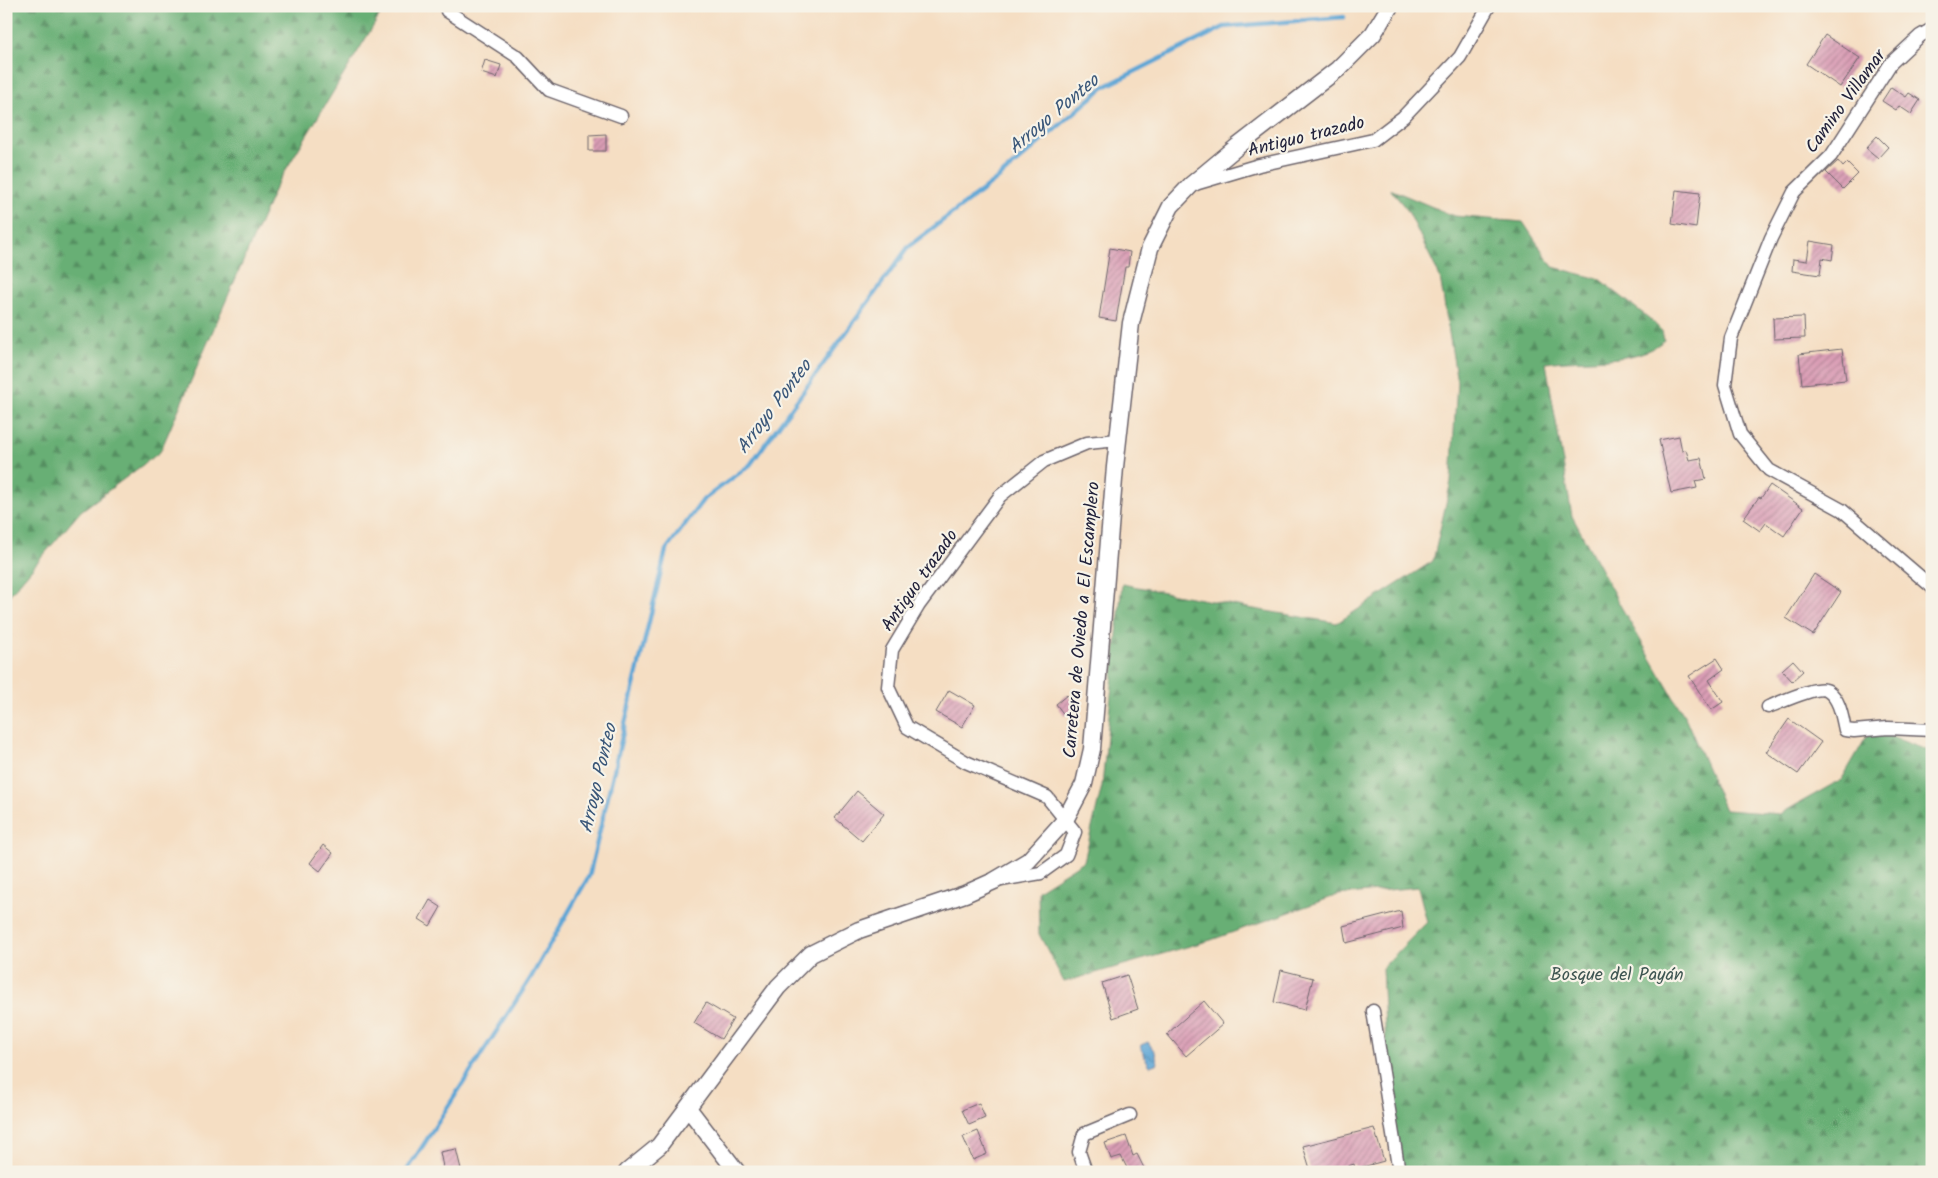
<svg xmlns="http://www.w3.org/2000/svg" width="1938" height="1178" font-family="Kalam,sans-serif">
<defs>
<pattern id="forest-firs" width="22" height="20" patternUnits="userSpaceOnUse" patternTransform="scale(1.25)"><rect width="22" height="20" fill="#68af75"/><path d="M5 1l3.5 6h-7zM16 11l3.5 6h-7z" fill="#558e61"/></pattern>
<pattern id="water-waves" width="16" height="10" patternUnits="userSpaceOnUse" patternTransform="scale(1.25)"><rect width="16" height="10" fill="#5ea6d5"/><path d="M0 5q4-4 8 0t8 0" fill="none" stroke="#4d87ae"/></pattern>
<pattern id="building-hatch" width="6" height="6" patternUnits="userSpaceOnUse" patternTransform="scale(1.25)"><rect width="6" height="6" fill="#da9db5"/><path d="M-1 1l2-2M0 6l6-6M5 7l2-2" fill="none" stroke="#b08094"/></pattern>
</defs>
<rect width="100%" height="100%" fill="#f7f3e8"/>
<filter id="ink" filterUnits="userSpaceOnUse"><feTurbulence type="fractalNoise" baseFrequency=".02" numOctaves="2"/><feDisplacementMap in="SourceGraphic" scale="10" xChannelSelector="R" yChannelSelector="G"/><feConvolveMatrix kernelMatrix="1 2 1 2 8 2 1 2 1" color-interpolation-filters="sRGB"/></filter>
<filter id="wash" filterUnits="userSpaceOnUse"><feTurbulence type="fractalNoise" baseFrequency=".0096" numOctaves="4" result="noise"/><feDisplacementMap in="SourceGraphic" scale="20" xChannelSelector="R" yChannelSelector="G"/><feGaussianBlur stdDeviation="1.12" result="paint"/><feColorMatrix in="noise" values="0 0 0 0 0 0 0 0 0 0 0 0 0 0 0 0 0 1.4 0 .05"/><feComposite in="paint" operator="in"/></filter>
<g filter="url(#wash)">
<rect width="100%" height="100%" fill="#f5dec3"/>
<path fill="url(#forest-firs)" stroke="#456858" d="M6,6H381L380,15L276,186L160,452L81,511L6,599Z
M1390,189L1454,216L1523,222L1553,267L1599,279L1650,319L1662,331L1664,340C1637,366 1581,357 1546,363L1572,516L1620,605L1686,719L1725,810L1780,814L1842,779L1871,729L1932,752V1172H1399L1390,1125L1382,968L1427,922L1418,887L1338,895L1211,940L1064,982L1039,934L1038,890L1084,861L1102,786L1122,584L1248,608L1337,623L1433,561L1451,481L1457,382L1440,277L1408,211Z"/>
<path fill="url(#water-waves)" stroke="#406488" d="M1148,1042L1155,1052L1158,1063L1150,1066L1144,1056L1141,1045Z"/>
<g fill="none" stroke-linecap="round" stroke-linejoin="round">
<path stroke="#5ea6d5" stroke-width="4.5" d="M6,1169L7,1172
M406,1172L530,979L589,876L666,550L703,500L750,465L909,246L996,180L1104,87L1224,27L1344,17"/>
</g>
<g id="blocks">
<path fill="url(#building-hatch)" d="M1825,35L1860,58L1840,87L1806,64Z
M485,60L501,65L497,78L481,73Z
M1891,87L1906,97L1909,93L1920,100L1911,114L1899,106L1896,110L1882,101Z
M606,134V151H589V135Z
M1877,136L1888,147L1878,158L1866,148Z
M1838,161L1843,167L1847,163L1858,174L1843,189L1826,172Z
M1676,190L1700,193L1696,228L1672,224Z
M1810,241L1834,245L1832,260L1822,258L1820,275L1792,271L1793,259L1807,261Z
M1110,248L1130,252L1128,267H1125L1116,321L1099,318Z
M1804,317L1805,338L1774,339L1773,318Z
M1842,349L1846,380L1802,384L1799,354Z
M1679,436L1682,451L1686,450L1689,460L1701,458L1706,479L1695,481L1697,488L1671,493L1659,440Z
M1770,485L1803,508L1784,536L1766,523L1760,531L1743,519L1759,497L1761,498Z
M1814,574L1841,592L1813,635L1786,618Z
M1717,658L1724,669L1709,680L1723,702L1711,710L1689,676Z
M1793,660L1803,671L1792,681L1782,670Z
M949,690L975,705L962,727L936,712Z
M1067,695L1076,706L1065,716L1056,704Z
M1789,719L1821,742L1798,774L1766,752Z
M857,791L884,814L862,841L835,818Z
M323,845L333,853L320,871L310,863Z
M430,900L441,907L430,926L419,919Z
M1401,911L1403,928L1346,943L1343,926Z
M1281,970L1313,978L1305,1010L1274,1002Z
M1127,975L1138,1009L1113,1018L1102,983Z
M1204,1001L1223,1024L1186,1056L1167,1034Z
M706,1003L733,1019L721,1039L694,1023Z
M979,1103L985,1118L969,1125L962,1110Z
M1374,1128L1384,1161L1355,1169L1354,1164L1330,1172H1311L1303,1146Z
M978,1131L987,1154L973,1160L963,1137Z
M1126,1136L1133,1156L1137,1154L1146,1172H1129L1121,1156L1111,1159L1105,1143Z
M456,1149L461,1169L444,1172L440,1152Z"/>
</g>
</g>
<g filter="url(#ink)">
<use href="#blocks" fill-opacity="0" stroke="#6c646b" stroke-width="1"/>
<g fill="none" stroke-linecap="round" stroke-linejoin="round">
<g stroke="#6c646b" stroke-width="15">
<path id="minor" d="M447,6V11L518,57L549,90L621,116
M1932,29L1920,36L1891,63L1831,156L1794,192L1771,238L1731,338L1725,385L1740,434L1769,470L1842,510L1932,587
M1195,184L1259,165L1373,140L1403,117L1460,57L1489,6
M1768,707C1780,703 1818,684 1828,691C1840,699 1842,717 1845,730L1854,731L1888,728L1932,730
M1001,880L1041,873L1066,855L1075,832L1047,797L966,762L907,727L888,687L892,650L919,605L1000,496L1044,461L1087,443L1118,440
M1373,1011L1399,1172
M1086,1172L1079,1152L1084,1134L1130,1115"/>
</g>
<g stroke="#6c646b" stroke-width="19">
<path id="tertiary" d="M688,1108L737,1172
M627,1172L659,1146L778,987L811,954L859,930L965,894L994,881L1028,861L1065,820L1084,784L1092,749L1115,467L1131,323L1150,248L1171,206L1191,185L1238,146L1338,69L1373,34L1390,6"/>
</g>
<use href="#minor" stroke="#fff" stroke-width="12"/>
<use href="#tertiary" stroke="#fff" stroke-width="16"/>
</g>
</g>
<g text-anchor="middle" stroke-width="4.5" stroke-linejoin="round" paint-order="stroke">
<g font-size="18" fill="#22223b" stroke="#f7f3e8">
<text transform="translate(1845 101) rotate(-54)" y="6">Camino Villamar</text>
<text transform="translate(1306 136) rotate(-14)" y="6">Antiguo trazado</text>
<text transform="translate(919 580) rotate(-55)" y="6">Antiguo trazado</text>
<text transform="translate(1081 620) rotate(-85)" y="6">Carretera de Oviedo a El Escamplero</text>
</g>
<g font-size="18" fill="#3e5552" stroke="#f7f3e8">
<text x="1617" y="980">Bosque del Payán</text>
</g>
<g font-size="19" font-style="italic" fill="#3a5779" stroke="#f7f3e8">
<text transform="translate(1053 113) rotate(-40)" y="7">Arroyo Ponteo</text>
<text transform="translate(773 406) rotate(-53)" y="7">Arroyo Ponteo</text>
<text transform="translate(597 778) rotate(-77)" y="7">Arroyo Ponteo</text>
</g>
</g>
<rect width="1938" height="1178" fill="none" stroke="#f7f3e8" stroke-width="25"/>
</svg>
